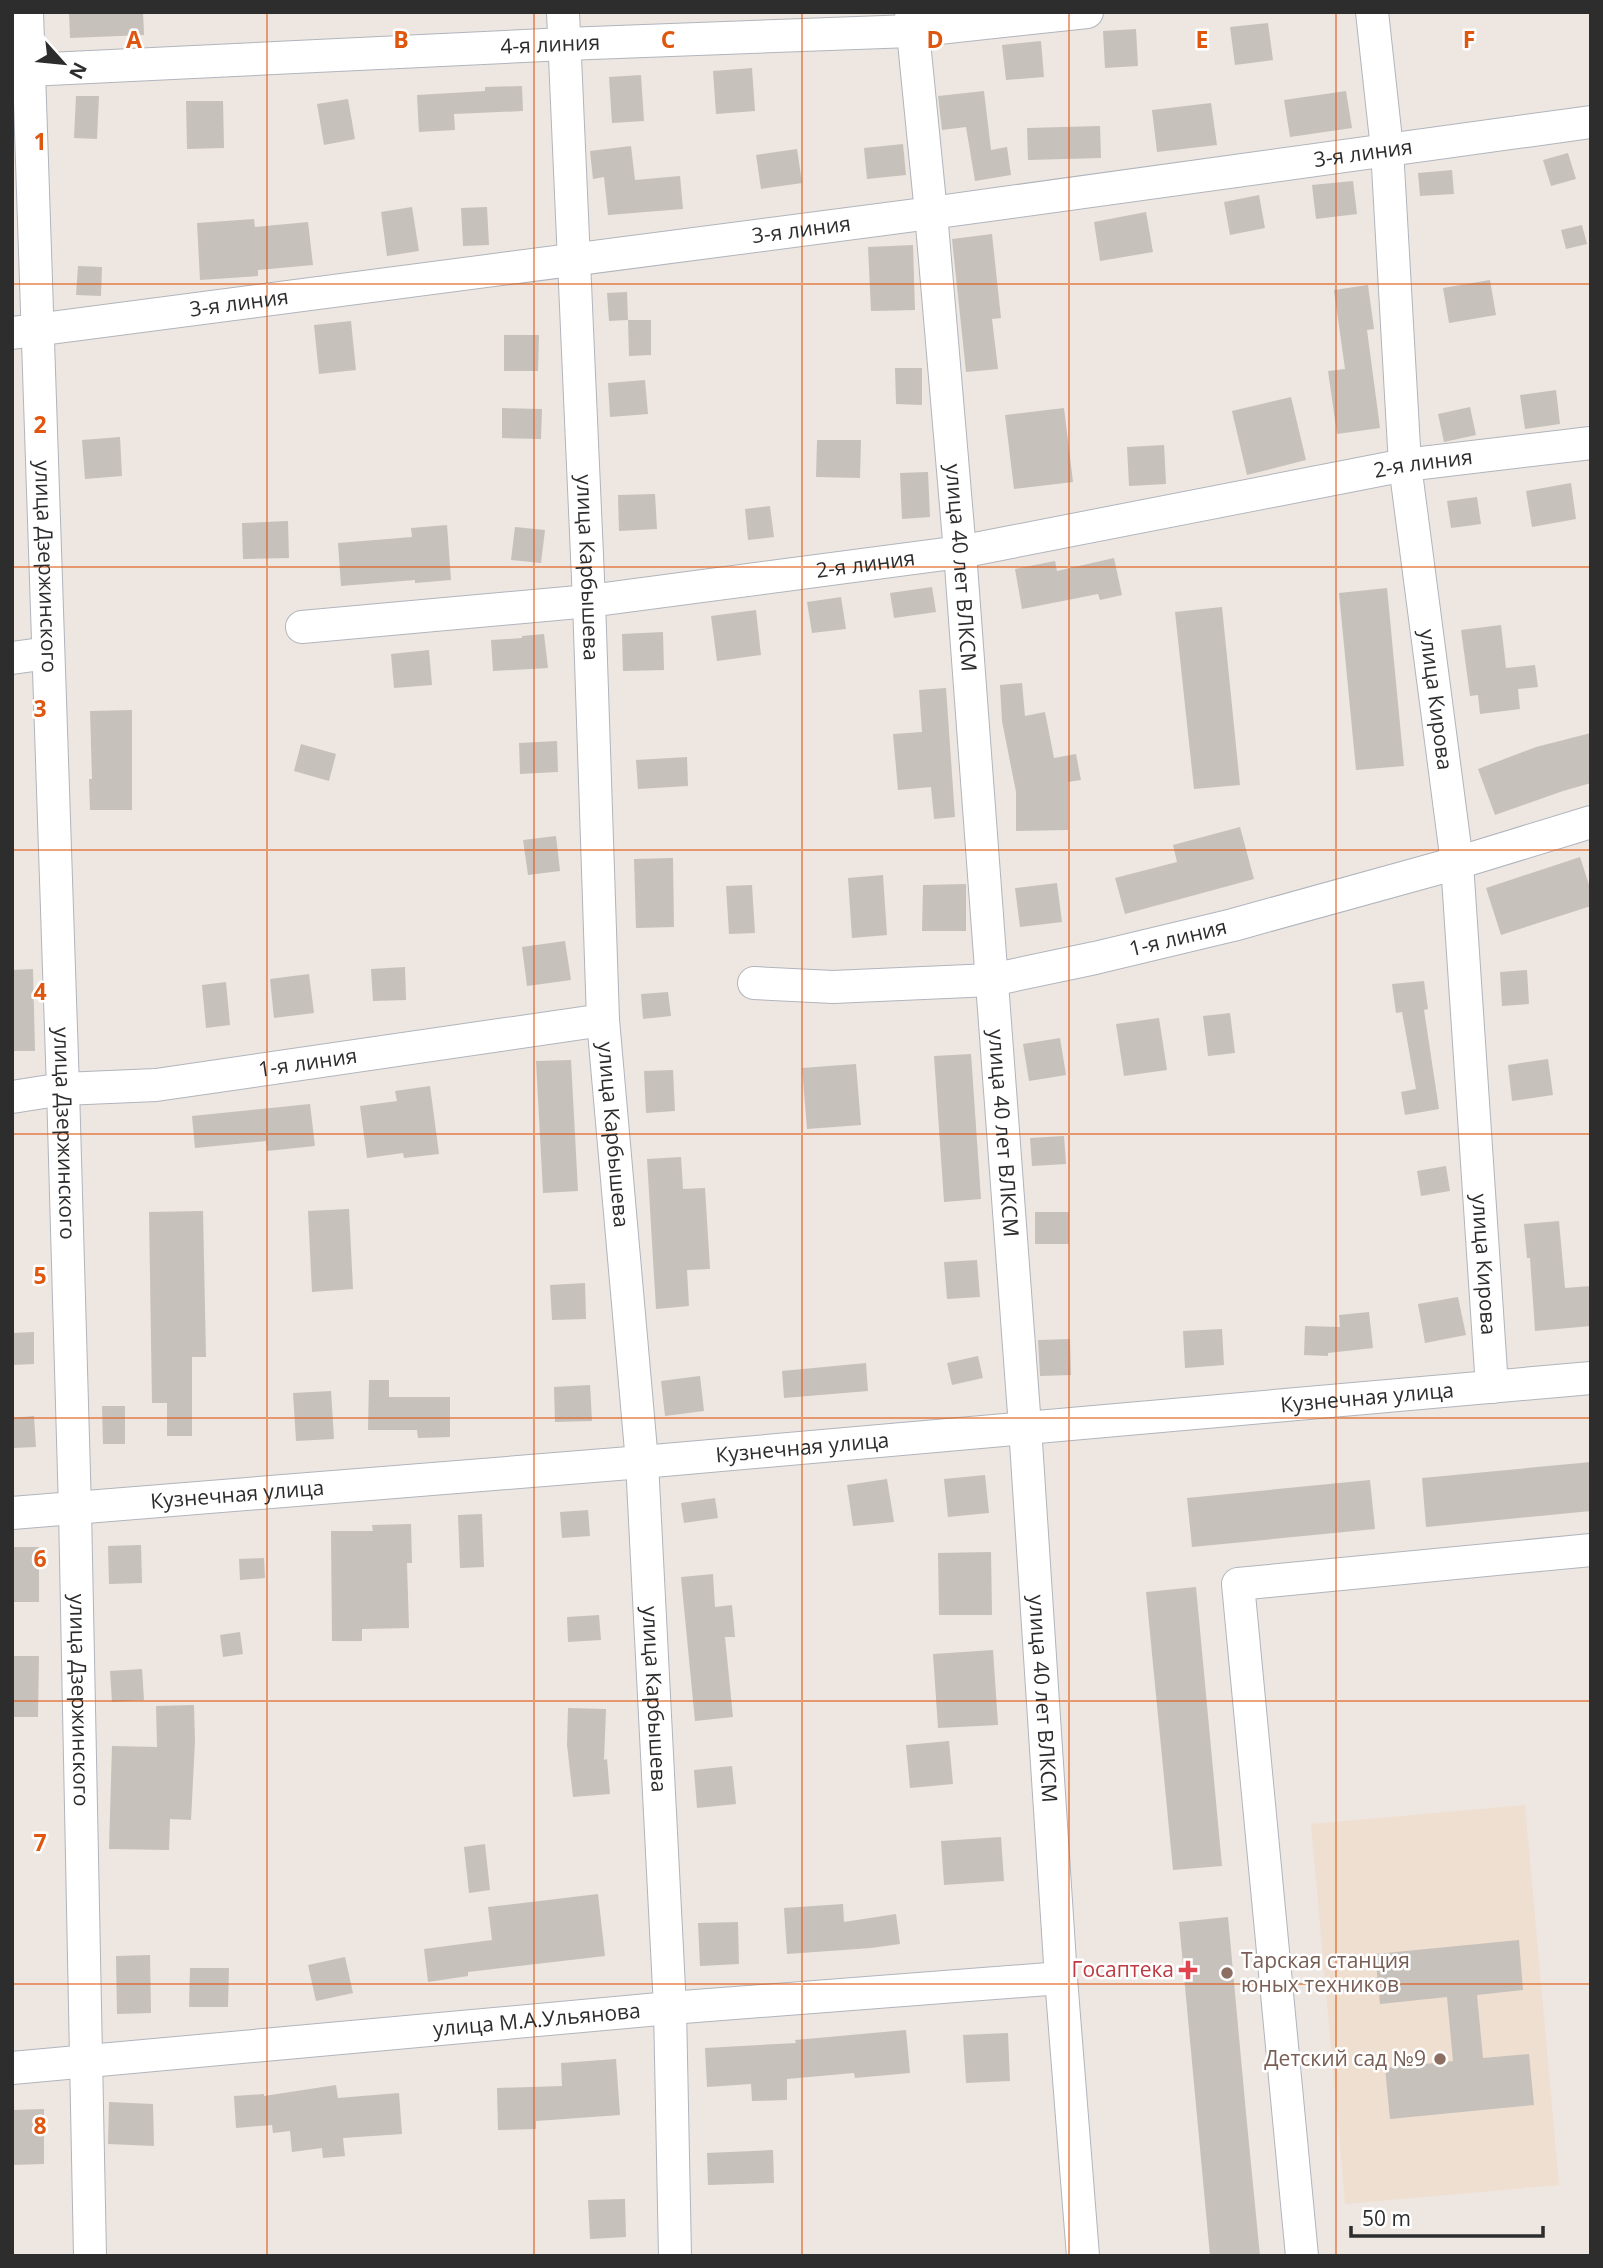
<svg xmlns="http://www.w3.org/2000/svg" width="1603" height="2268" font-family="'Open Sans',sans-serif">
<rect width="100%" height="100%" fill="#eee6e0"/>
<path fill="#efdfd0" d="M1525,1805L1559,2185L1345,2204L1311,1824Z"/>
<path fill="#c7c1bb" d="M69,12H143L144,35L70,38Z
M1268,23L1273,60L1235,65L1230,27Z
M1136,29L1138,66L1105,68L1103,31Z
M1041,41L1044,77L1006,80L1002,45Z
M752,68L755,111L716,114L713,71Z
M641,75L644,121L612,123L609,77Z
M522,86L523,111L454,114L455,130L419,132L417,95L485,91V87Z
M984,91L991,150L1007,147L1011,175L975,181L966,127L942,130L938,96Z
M1346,91L1352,128L1290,137L1284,100Z
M76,96H99L97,139L74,138Z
M348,99L355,139L324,145L317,104Z
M186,101H223L224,148L187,149Z
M1211,103L1217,145L1157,152L1152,110Z
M1100,126L1101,158L1028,160L1027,128Z
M903,144L906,175L867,179L864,148Z
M631,146L635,180L680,176L683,209L608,215L604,177L593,179L590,151Z
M797,149L802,183L761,189L756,155Z
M1568,153L1576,179L1551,186L1543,160Z
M1452,170L1454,194L1420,196L1418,173Z
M1353,181L1357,214L1316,219L1312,185Z
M1259,195L1265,228L1230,235L1224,202Z
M412,207L419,251L387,256L381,212Z
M487,207L489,245L463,246L461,208Z
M1146,212L1153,252L1100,261L1094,222Z
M254,219L255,227L308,222L313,265L258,270V276L200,280L197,223Z
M1582,225L1587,244L1566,249L1561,230Z
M992,234L1001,318L992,319L998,369L966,372L952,239Z
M913,245L915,310L871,311L868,247Z
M78,266L102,267L101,296L76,295Z
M1490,280L1496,315L1449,323L1443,288Z
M1368,285L1374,329L1367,330L1380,428L1337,434L1328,371L1345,369L1334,290Z
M627,292L628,320L609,321L607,293Z
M628,320H651V355L629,356Z
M351,321L356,370L319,374L314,325Z
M504,335H539L538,371H504Z
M895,368H922V405L896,404Z
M645,380L648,414L610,417L608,383Z
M1556,390L1560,424L1525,429L1520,395Z
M1291,397L1306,460L1247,475L1232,411Z
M1470,407L1476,435L1444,442L1438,414Z
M502,408L542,409L541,439L502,438Z
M1064,408L1073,482L1014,489L1005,415Z
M120,437L122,476L85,479L82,440Z
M817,440H861L860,478L816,477Z
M1164,445L1166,484L1129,486L1127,447Z
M928,472L930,517L902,519L900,473Z
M1571,483L1576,519L1532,527L1526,491Z
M655,494L657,529L619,531L618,495Z
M1477,497L1481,524L1451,528L1447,501Z
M770,506L774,537L748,540L745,509Z
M288,521L289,558L243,559L242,523Z
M447,525L451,580L415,583V580L341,586L338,543L412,537L411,528Z
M515,527L545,530L541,563L511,560Z
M1114,558L1122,595L1100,600L1098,594L1022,609L1015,569L1055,561L1057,571Z
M932,587L936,612L894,618L890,593Z
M1387,588L1404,766L1356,770L1339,593Z
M841,597L846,629L812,633L807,602Z
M1222,607L1240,785L1194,789L1175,612Z
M756,610L761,655L717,661L711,616Z
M1501,625L1506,668L1535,665L1538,687L1518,689L1520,709L1480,714L1478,695L1470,696L1461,630Z
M663,632L664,670L623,671L622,634Z
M544,634L548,668L493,671L491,640L522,638V636Z
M429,650L432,685L394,688L391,654Z
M1022,683L1025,716L1045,712L1054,758L1076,754L1081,780L1068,782V830L1016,831V792L1002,721L1000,685Z
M946,688L955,817L934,819L931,787L898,790L893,734L922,732L919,690Z
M132,710V810H90L89,779H92L90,711Z
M1591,733V783L1563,791L1495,815L1478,769L1536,747Z
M557,741L558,772L520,774L519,743Z
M301,744L336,754L329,781L294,771Z
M687,757L688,786L638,789L636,760Z
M1240,827L1254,879L1125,914L1115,878L1177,862L1173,845Z
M556,836L560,871L528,875L523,840Z
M1580,857L1591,891V906L1501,935L1486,888Z
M673,858L674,927L636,928L634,859Z
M883,875L887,935L852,938L848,878Z
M1057,883L1062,922L1020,927L1015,888Z
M966,884V931H922L923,885Z
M752,885L755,933L729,934L726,886Z
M565,941L571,980L527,986L522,947Z
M405,967L406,1000L373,1001L371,969Z
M33,969L35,1051H12V970Z
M1527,970L1529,1004L1502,1006L1500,972Z
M309,974L314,1013L274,1018L270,979Z
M1424,981L1428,1009L1424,1010L1439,1109L1405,1115L1401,1092L1416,1089L1402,1012L1396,1013L1392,984Z
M226,982L230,1025L206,1028L202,985Z
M668,992L671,1016L643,1019L641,994Z
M1230,1013L1235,1053L1208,1056L1203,1016Z
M1159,1018L1167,1070L1124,1076L1116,1024Z
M1060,1038L1066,1075L1029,1081L1023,1044Z
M971,1054L981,1199L944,1202L934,1056Z
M1548,1059L1553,1095L1512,1101L1508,1065Z
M571,1060L578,1191L543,1193L536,1061Z
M856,1064L861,1125L807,1129L802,1068Z
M673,1070L675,1111L646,1113L644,1071Z
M430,1086L439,1154L404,1158L403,1153L367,1158L360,1106L397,1101L395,1091Z
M310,1104L315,1146L267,1151L266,1141L195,1148L192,1116Z
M1064,1136L1066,1164L1032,1166L1030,1138Z
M681,1157L683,1189L705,1188L710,1269L687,1270L689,1306L656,1309L647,1159Z
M1446,1166L1450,1191L1421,1196L1417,1171Z
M349,1209L353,1289L312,1292L308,1211Z
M203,1211L206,1357H192V1436H167V1403H152L149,1212Z
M1035,1212H1069V1244H1035Z
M1559,1221L1565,1288L1591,1286V1326L1535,1331L1530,1258H1527L1524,1224Z
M977,1260L980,1297L947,1299L944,1262Z
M585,1283L586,1319L552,1320L550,1285Z
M1458,1297L1466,1335L1425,1343L1418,1304Z
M1369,1312L1373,1348L1328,1353V1356L1304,1355L1305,1326L1340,1327L1339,1315Z
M1222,1329L1224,1365L1185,1368L1183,1331Z
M34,1332V1364L12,1365V1333Z
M1070,1339L1071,1375L1040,1376L1038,1340Z
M978,1356L983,1378L952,1385L947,1363Z
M866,1363L868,1391L784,1398L782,1371Z
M700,1376L704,1411L665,1416L661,1381Z
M369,1380H389V1397H450V1437L418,1438L417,1430H368Z
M590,1385L592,1421L555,1422L554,1387Z
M331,1391L334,1439L296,1441L293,1393Z
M102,1406H125V1444H103Z
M34,1416L36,1447L12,1448V1418Z
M1591,1462V1511L1426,1527L1422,1478Z
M985,1475L989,1513L948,1517L944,1479Z
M887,1479L894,1522L853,1526L847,1485Z
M1370,1480L1375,1529L1192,1547L1187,1498Z
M715,1498L718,1518L684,1523L681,1503Z
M588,1510L590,1536L562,1538L560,1512Z
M482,1514L484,1567L460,1568L458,1515Z
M411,1524L412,1563H407L409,1628L362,1629V1641H332L331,1531H373L372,1525Z
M141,1545L142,1583L109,1584L108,1546Z
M12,1547H39V1602H12Z
M991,1552L992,1615H939L938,1553Z
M264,1558L265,1578L240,1580L239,1559Z
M713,1574L715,1607L732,1605L735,1637H725L733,1717L695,1721L681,1577Z
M1196,1587L1222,1866L1173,1870L1146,1592Z
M599,1615L601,1640L568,1642L567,1617Z
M240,1632L243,1654L223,1657L220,1635Z
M993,1650L998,1725L938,1728L933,1654Z
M12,1656H39L38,1717H12Z
M142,1669L144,1700L112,1702L110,1671Z
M194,1705L195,1741L191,1820L170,1819L169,1850L109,1849L112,1746L157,1747L156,1706Z
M568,1708L606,1709L604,1760L607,1759L610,1794L573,1797L567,1745Z
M949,1741L953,1784L910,1788L906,1745Z
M732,1766L736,1804L697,1808L694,1770Z
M1001,1837L1004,1881L944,1885L941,1841Z
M485,1844L490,1890L469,1893L464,1847Z
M598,1894L605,1956L468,1972V1976L428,1982L424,1949L492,1940L488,1907Z
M843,1904L844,1922L896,1914L900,1944L871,1948L787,1954L784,1908Z
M1228,1917L1246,2113L1260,2256H1210L1179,1922Z
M738,1922L739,1964L700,1966L698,1923Z
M1519,1940L1523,1990L1477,1995L1483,2058L1529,2054L1534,2105L1390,2119L1385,2068L1453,2061L1447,1997L1380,2004L1375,1954Z
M150,1955L151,2013L117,2014L116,1956Z
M345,1957L353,1993L316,2001L308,1965Z
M190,1968H229L228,2007H189Z
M906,2030L910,2073L855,2078L854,2073L787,2079V2100L752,2101L751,2084L707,2087L705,2048L796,2043L795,2040Z
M1008,2033L1010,2081L966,2083L963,2035Z
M616,2059L620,2115L536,2121V2129L498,2130L497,2088L562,2086L561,2063Z
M336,2085L338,2098L399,2093L402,2134L343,2138L345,2156L323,2158L322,2148L292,2152L290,2131L273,2133L272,2125L236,2128L234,2096L264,2094V2096Z
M109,2102L153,2104L154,2146L108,2144Z
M44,2109V2164L12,2165V2110Z
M773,2150L774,2183L708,2185L707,2153Z
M625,2199L626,2237L590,2239L588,2200Z"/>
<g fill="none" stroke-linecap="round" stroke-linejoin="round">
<g stroke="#b0b5bd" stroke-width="34">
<g id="minor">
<path id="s1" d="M27,12L63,1089L75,1509L90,2256"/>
<path id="s2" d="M563,12L589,601L603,1020L642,1462L670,2008L675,2256"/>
<path id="s3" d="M911,12L931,213L960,552L1025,1427L1061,1978L1083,2256"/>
<path id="s4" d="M1372,12L1387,149L1405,465L1457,863L1492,1387"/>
<path id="s5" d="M12,68L28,70L565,44L911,31L1087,12"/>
<path id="s6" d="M12,333L931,213L1591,122"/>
<path id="s7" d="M302,627L589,601L960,552L1405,465L1591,443"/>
<path d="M12,658L48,653"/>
<path id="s8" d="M754,983L833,987L991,980L1095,958L1233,925L1457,863L1591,822"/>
<path id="s9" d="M12,1097L63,1089L156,1085L603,1020"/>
<path id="s10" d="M12,1513L642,1462L1591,1378"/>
<path id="s11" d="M12,2068L670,2008L1061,1978"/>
<path d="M1302,2256L1238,1584L1591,1550"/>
</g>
</g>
<use href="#minor" stroke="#fff" stroke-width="32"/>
</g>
<path fill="none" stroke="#df570e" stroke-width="2" stroke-opacity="0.55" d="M267,12V2256M534,12V2256M802,12V2256M1069,12V2256M1336,12V2256M12,284H1591M12,567H1591M12,850H1591M12,1134H1591M12,1418H1591M12,1701H1591M12,1984H1591"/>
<path fill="#e0444e" stroke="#fff" stroke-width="2.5" d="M1184.5 1959.5h7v7h7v7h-7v7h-7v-7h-7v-7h7z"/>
<g fill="#8d6e63" stroke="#fff" stroke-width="2.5">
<circle cx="1227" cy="1973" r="7"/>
<circle cx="1440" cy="2059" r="7"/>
</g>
<g text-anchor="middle" stroke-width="5" stroke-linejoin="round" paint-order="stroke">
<g font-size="21" fill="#2d2d2d" stroke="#fff">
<text dy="7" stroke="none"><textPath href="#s5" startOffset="539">4-я линия</textPath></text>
<text dy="7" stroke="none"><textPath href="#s6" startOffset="1363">3-я линия</textPath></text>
<text dy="7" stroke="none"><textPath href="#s6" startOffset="796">3-я линия</textPath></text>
<text dy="7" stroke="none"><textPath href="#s6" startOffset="229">3-я линия</textPath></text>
<text dy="7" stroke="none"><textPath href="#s7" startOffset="1134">2-я линия</textPath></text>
<text dy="7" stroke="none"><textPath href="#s7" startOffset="567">2-я линия</textPath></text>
<text dy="7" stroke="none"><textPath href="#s1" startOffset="555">улица Дзержинского</textPath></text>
<text dy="7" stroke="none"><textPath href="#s2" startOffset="556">улица Карбышева</textPath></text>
<text dy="7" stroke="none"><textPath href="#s3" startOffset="558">улица 40 лет ВЛКСМ</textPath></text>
<text dy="7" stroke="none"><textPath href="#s4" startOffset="691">улица Кирова</textPath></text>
<text dy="7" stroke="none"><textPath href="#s8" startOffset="429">1-я линия</textPath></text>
<text dy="7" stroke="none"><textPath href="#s9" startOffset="298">1-я линия</textPath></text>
<text dy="7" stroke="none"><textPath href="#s1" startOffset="1122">улица Дзержинского</textPath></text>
<text dy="7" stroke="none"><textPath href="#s2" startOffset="1124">улица Карбышева</textPath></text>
<text dy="7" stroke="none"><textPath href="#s3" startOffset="1125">улица 40 лет ВЛКСМ</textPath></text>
<text dy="7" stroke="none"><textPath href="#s4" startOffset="1258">улица Кирова</textPath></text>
<text dy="7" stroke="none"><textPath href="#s10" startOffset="1360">Кузнечная улица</textPath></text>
<text dy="7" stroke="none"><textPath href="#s10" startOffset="793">Кузнечная улица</textPath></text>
<text dy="7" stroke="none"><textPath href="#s10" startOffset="226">Кузнечная улица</textPath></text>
<text dy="7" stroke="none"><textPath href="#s3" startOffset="1692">улица 40 лет ВЛКСМ</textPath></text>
<text dy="7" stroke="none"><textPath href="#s2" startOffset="1690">улица Карбышева</textPath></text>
<text dy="7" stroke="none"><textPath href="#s1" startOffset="1689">улица Дзержинского</textPath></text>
<text dy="7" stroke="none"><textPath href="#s11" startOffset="527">улица М.А.Ульянова</textPath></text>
</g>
<g font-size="21" fill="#785e54" stroke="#fff" text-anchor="start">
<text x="1241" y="1968">Тарская станция<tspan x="1241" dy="24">юных техников</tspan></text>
<text x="1426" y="2066" text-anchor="end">Детский сад №9</text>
</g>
<g font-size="21" fill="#be3a42" stroke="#fff" text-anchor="end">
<text x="1174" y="1977">Госаптека</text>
</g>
</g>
<g font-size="23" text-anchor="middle" font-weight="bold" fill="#df570e" stroke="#fff" stroke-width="5" stroke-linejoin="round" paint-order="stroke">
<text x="134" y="48">A</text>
<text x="401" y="48">B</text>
<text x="668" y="48">C</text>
<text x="935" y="48">D</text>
<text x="1202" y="48">E</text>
<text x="1469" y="48">F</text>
<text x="40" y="150">1</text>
<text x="40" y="433">2</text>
<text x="40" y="717">3</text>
<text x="40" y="1000">4</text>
<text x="40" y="1284">5</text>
<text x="40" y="1567">6</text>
<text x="40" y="1851">7</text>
<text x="40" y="2134">8</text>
</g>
<rect width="1603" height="2268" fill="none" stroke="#2d2d2d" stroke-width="28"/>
<g transform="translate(63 63) rotate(117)" stroke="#ffffff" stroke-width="5" paint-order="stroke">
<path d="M0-5L12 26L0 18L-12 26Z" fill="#2d2d2d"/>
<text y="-10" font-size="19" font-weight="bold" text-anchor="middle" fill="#2d2d2d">N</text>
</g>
<path d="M1351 2226v10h192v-10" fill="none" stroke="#2d2d2d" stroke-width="3.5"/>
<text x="1362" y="2226" font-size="21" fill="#2d2d2d" stroke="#ffffff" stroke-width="5" paint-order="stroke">50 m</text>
</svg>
